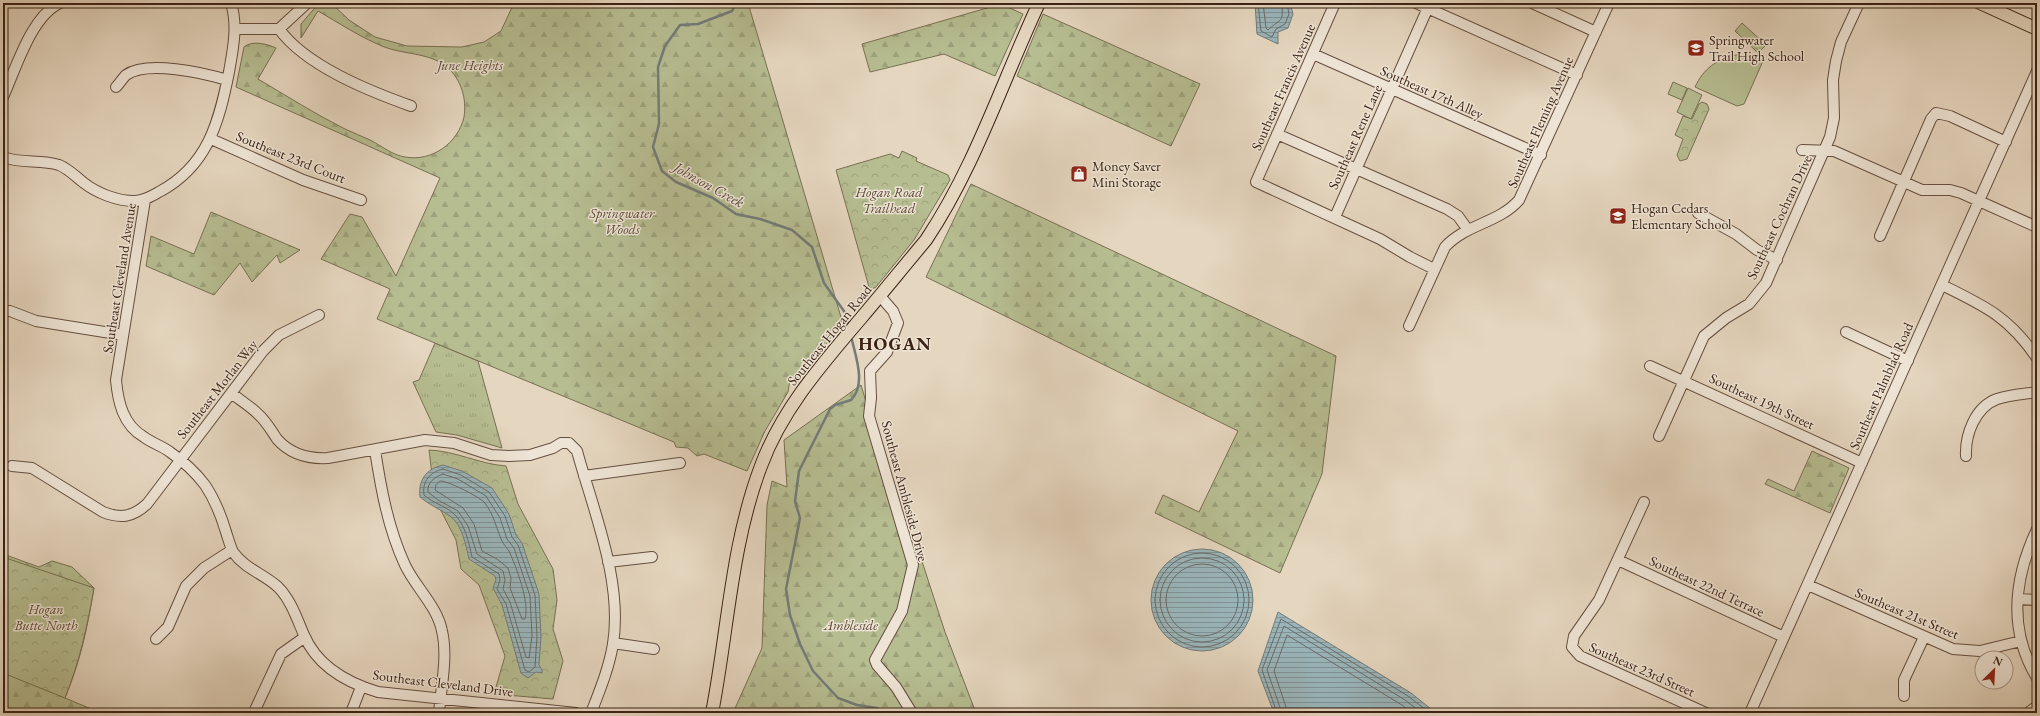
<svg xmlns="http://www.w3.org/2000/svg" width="2040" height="716" font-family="'EB Garamond',serif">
<defs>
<pattern id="grass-tufts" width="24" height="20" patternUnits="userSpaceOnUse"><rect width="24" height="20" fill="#b6bd91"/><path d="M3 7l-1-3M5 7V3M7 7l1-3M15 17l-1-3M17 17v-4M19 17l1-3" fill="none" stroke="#9da27c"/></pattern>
<pattern id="forest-firs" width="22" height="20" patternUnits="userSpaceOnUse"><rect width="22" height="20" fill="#b6bd91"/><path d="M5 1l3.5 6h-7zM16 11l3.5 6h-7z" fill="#9da27c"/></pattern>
<pattern id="park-crowns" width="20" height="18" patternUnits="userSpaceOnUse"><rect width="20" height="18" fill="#b6bd91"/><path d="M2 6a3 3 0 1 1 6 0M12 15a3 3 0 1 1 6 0" fill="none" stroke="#9da27c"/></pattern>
<pattern id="water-rules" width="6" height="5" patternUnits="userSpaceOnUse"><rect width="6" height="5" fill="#9ab6bc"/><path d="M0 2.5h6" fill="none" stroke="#7f9498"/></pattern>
</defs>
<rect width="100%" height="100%" fill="#e5d6bf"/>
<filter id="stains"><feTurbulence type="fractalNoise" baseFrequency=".005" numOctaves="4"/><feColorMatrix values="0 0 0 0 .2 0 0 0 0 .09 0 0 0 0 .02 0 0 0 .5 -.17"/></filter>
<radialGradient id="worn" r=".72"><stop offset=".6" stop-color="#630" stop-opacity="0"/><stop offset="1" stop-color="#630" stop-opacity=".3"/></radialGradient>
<path fill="url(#grass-tufts)" stroke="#787053" d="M435,343L478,361L502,448L457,435L436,432L413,382L419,380Z"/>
<path fill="url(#forest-firs)" stroke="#787053" d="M319,3H331L349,20L375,37L407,46L462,47L484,42L501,31L514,3H748L843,324L799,377L790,380L788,392L765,431L747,471L704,454L697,456L688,448L676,447L674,442L377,319L390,289L321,259L350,214L362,217L396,276L440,178L236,87L244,47C252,40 267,44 276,48L258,79C287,96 315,114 345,129C353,133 362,136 370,140C382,146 392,155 405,157C432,162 458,143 464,117C467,99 461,79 447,67C429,52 403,55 382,46C360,37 339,23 318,11L301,38V24Z
M1001,4L1023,14L995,76L944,54L870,72L862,44Z
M1043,14L1200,84L1171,146L1017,76Z
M971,184L1336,356L1322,474L1280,573L1155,513L1163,495L1199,512L1238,431L926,277Z
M211,212L300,250L280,263L277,255L252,282L240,263L214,295L146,266L151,236L194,254Z
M861,385L908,542L917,546L945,632L976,713H733L762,648L767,505L772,481L787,487L784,440Z
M1812,451L1849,468L1830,513L1765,484L1768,479L1794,491Z
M3,554L39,567L52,561L72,567L94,588C87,629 81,659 65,698L101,713H3Z"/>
<path fill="url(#park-crowns)" stroke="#787053" d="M1742,23L1766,45L1758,53L1735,31Z
M1702,102L1707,104L1709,109L1687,159L1680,161L1677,155L1683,139L1675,135L1683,116L1692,119L1699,104Z
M902,151L917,158L916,161L948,175L950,180L914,240L876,287L872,289L869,287L836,170L890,154L899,158Z
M429,450C456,451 479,464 506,466L518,504L553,569L557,600L553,629L563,661L553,699L494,694L505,656L479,585L461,569L456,540L435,499Z
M3,557L94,588C87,628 80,660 65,698L3,673Z"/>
<path fill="#b6bd91" stroke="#787053" d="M1736,55L1750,56L1763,61L1744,104L1737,106L1695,87C1704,68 1716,60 1736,55Z
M1673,82L1687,88L1682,100L1668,94Z
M1688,88L1702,95L1691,119L1677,112Z"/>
<path fill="url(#water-rules)" stroke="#747b79" d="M1290,3L1293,14L1288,28L1278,32V44L1257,34L1255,3Z
M443,465L462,471L492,488L509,514L516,535L522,543L539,594L541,637L539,665L542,670V673L536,672L528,678L521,673L502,605L493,588L496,580L495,576L469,559C466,546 462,524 450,516C440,509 429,505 420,497C418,480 426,469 443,465Z
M1151 600a51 51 0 1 1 102 0a51 51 0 1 1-102 0Z
M1278,612L1411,693L1436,713H1274L1258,671Z"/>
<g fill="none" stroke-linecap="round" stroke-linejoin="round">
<path stroke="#6a6c68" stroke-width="1" d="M1258,3L1261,31L1272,37L1276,29L1285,24L1289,14L1287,3
M1263,3L1266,28L1268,30C1282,17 1283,24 1282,3
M443,469L461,475L489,492L505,516L512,537L518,545L535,595L537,636L535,667L529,672L525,670L506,604L497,589L500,580L499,574L472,557C469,543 465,523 453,513C445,506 433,503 424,495C422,481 430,472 443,469Z
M443,474L458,479L486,496L500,518L507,539L514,548L530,596L532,636L529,658L526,657L510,602L503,589L505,580L503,571L477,554L468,526L458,511L438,500L428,492C427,483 434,477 443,474Z
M440,481C447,480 479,497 484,502C494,514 496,528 502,541C504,545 507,548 509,551C516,566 530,603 525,619H522L510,588L511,578L508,568L497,559L482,551L474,524L463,508L435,490L436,485Z
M1155 600a47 47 0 1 1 94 0a47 47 0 1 1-94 0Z
M1160 600a42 42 0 1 1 84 0a42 42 0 1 1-84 0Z
M1166 600a36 36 0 1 1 72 0a36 36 0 1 1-72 0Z
M1277,713L1262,670L1281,619L1408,696L1430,713
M1282,713L1267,670L1284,626L1405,700L1422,713
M1288,713L1274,671L1287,635L1402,705L1412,713"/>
<path stroke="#747b79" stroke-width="2.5" d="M736,3L732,11L698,24L680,25L665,46L658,67L659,124L653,147L662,171L676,182L713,198L736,214L760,219L792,230L812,247L824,283L846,314L849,327
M851,336C855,355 867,384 851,400L835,405L830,409L799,471L795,501L800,518L786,589L790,615L800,644L813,671L838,698L857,705L877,708L885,713"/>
<g stroke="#664f40" stroke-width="12">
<path id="minor" d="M1335,3L1256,182L1380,239L1410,257L1434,269
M1416,3L1577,75
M1532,3L1596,32
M235,29H279L307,3
M279,29C306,66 369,91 411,106
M1313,54L1541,155
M116,87C119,84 123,78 126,75C147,60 204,73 227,80
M3,97C16,69 31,16 60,3
M1277,134L1447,209L1458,216L1468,230
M211,139L303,180L361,200
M1802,150L1834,151L1922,190H1950L1961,193L2037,227
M3,157C21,164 41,159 59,165C69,169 76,177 84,183C97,193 117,201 134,201C144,201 152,196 159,192C208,166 219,122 229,72C233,49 238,26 231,3
M145,200L116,380C118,402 123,425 144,437C152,443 162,446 170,452C183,461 196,473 205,485C215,500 221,515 226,532C228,538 230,546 233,552C245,569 264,574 278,587C291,600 297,619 304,635C317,666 348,683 378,692L576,713
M1698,213L1736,234L1757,250L1777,260
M1335,217L1430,3
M1880,236L1931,119L1936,113L1950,116L2006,142
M1942,285C1985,306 2009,317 2037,358
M880,296L893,311L898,323L887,352L870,371L871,398L869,416L913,565L902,611L875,660L877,665L896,687L912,713
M3,311H10L36,321L123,335
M1409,326L1445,247C1466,224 1499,223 1519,200L1609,3
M1846,332L1908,361
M1650,366L1862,463
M231,393C240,400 250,406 258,414C266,421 271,430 277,439C290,454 309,459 328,458L425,440L454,443L491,455L509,456L530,455L553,448L561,443H569L577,451C593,510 623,581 613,644C609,668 600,690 591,713
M1659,436L1704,336L1726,318L1749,304L1766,283L1830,137L1834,118L1833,80L1836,61L1841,42L1859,3
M375,450C381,489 388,528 405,565C416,588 437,606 442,631C448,657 441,687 439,713
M1966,456C1965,435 1975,407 1997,399C2009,395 2024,394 2037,392
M12,466L32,468L103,512C121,519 133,517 147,504L263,351L279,335L319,315
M584,476L680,463
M1644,502L1599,600L1574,636L1572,647L1580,656L1706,713
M2037,529C2014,578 2008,630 2037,678
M1618,560L1784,637
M608,562L652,557
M1808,585L1953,649L1980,651L2021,641
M2018,599L2037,600
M156,639L168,627L186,586L204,568L232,550
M613,643L654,649
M1904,696V680L1924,637
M255,710L281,654L305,637
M351,713L361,687
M1750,713L2037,71
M2028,713L2037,706"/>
</g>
<g stroke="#3b2215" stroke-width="14">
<path id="major" d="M1980,3L2037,29
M712,713C728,631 731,545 761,466C782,409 823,363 862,317C884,291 905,265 926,240C975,167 1002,82 1039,3"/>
</g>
<use href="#minor" stroke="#eee4d5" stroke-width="10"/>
<use href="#major" stroke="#e5d6bf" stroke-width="12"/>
</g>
<defs>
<g id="school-square" transform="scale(0.9)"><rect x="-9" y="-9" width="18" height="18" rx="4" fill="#8f2418" stroke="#eee4d5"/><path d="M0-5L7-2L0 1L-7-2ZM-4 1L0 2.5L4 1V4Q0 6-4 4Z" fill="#fff"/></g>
<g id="shop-square" transform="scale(0.9)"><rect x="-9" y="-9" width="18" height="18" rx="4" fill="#8f2418" stroke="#eee4d5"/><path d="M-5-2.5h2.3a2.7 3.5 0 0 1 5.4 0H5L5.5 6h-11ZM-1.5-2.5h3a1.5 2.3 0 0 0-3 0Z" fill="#fff"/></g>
</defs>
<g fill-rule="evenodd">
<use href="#school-square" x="1696" y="48"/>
<use href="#shop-square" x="1079" y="174"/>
<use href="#school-square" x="1618" y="216"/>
</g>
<g text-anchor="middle" stroke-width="3" stroke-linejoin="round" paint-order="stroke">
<g font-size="14" fill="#3b2215" stroke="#eee4d5" text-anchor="start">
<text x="1709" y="45">Springwater<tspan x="1709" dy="16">Trail High School</tspan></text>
<text x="1092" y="171">Money Saver<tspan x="1092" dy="16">Mini Storage</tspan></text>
<text x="1631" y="213">Hogan Cedars<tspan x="1631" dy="16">Elementary School</tspan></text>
</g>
<g font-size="14" font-style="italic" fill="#5a4934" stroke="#eee4d5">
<text x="470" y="70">June Heights</text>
<text x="889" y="197">Hogan Road<tspan x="889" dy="16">Trailhead</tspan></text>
<text x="622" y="218">Springwater<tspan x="622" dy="16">Woods</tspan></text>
<text x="46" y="614">Hogan<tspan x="46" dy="16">Butte North</tspan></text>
<text x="851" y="630">Ambleside</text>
</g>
<g font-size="14" fill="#3b2215" stroke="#eee4d5">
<text transform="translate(1283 87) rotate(-66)" y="5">Southeast Francis Avenue</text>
<text transform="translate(1432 92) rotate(24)" y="5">Southeast 17th Alley</text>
<text transform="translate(1540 122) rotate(-66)" y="5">Southeast Fleming Avenue</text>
<text transform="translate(1355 137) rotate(-66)" y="5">Southeast Rene Lane</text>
<text transform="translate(291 157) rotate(22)" y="5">Southeast 23rd Court</text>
<text transform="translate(1779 217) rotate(-65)" y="5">Southeast Cochran Drive</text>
<text transform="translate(119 278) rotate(-81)" y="5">Southeast Cleveland Avenue</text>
<text transform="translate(829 335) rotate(-51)" y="5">Southeast Hogan Road</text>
<text transform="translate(1881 386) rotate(-66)" y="5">Southeast Palmblad Road</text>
<text transform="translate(217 389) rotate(-52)" y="5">Southeast Morlan Way</text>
<text transform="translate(1762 401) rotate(25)" y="5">Southeast 19th Street</text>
<text transform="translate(905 491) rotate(75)" y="5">Southeast Ambleside Drive</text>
<text transform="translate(1707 586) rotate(25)" y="5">Southeast 22nd Terrace</text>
<text transform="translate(1907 613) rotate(23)" y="5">Southeast 21st Street</text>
<text transform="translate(1642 669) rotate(24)" y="5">Southeast 23rd Street</text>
<text transform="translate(443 683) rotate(7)" y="5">Southeast Cleveland Drive</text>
</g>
<g font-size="15" font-style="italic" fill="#53473f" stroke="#eee4d5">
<text transform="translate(709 185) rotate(29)" y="5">Johnson Creek</text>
</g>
<g font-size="18" font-weight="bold" letter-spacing="1" fill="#3b2215" stroke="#eee4d5">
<text x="895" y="350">HOGAN</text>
</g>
</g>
<rect width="2040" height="716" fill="none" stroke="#e5d6bf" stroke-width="16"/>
<rect x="4" y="4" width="2032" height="708" fill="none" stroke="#3b2215" stroke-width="2"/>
<rect x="8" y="8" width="2024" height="700" fill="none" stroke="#3b2215"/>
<g transform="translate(1994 670) rotate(24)"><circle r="19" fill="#eee4d5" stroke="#a69688"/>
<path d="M0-3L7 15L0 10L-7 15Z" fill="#8f2418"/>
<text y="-6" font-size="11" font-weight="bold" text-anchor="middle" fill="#3b2215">N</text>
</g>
<rect width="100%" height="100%" filter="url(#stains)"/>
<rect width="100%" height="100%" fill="url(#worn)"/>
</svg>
